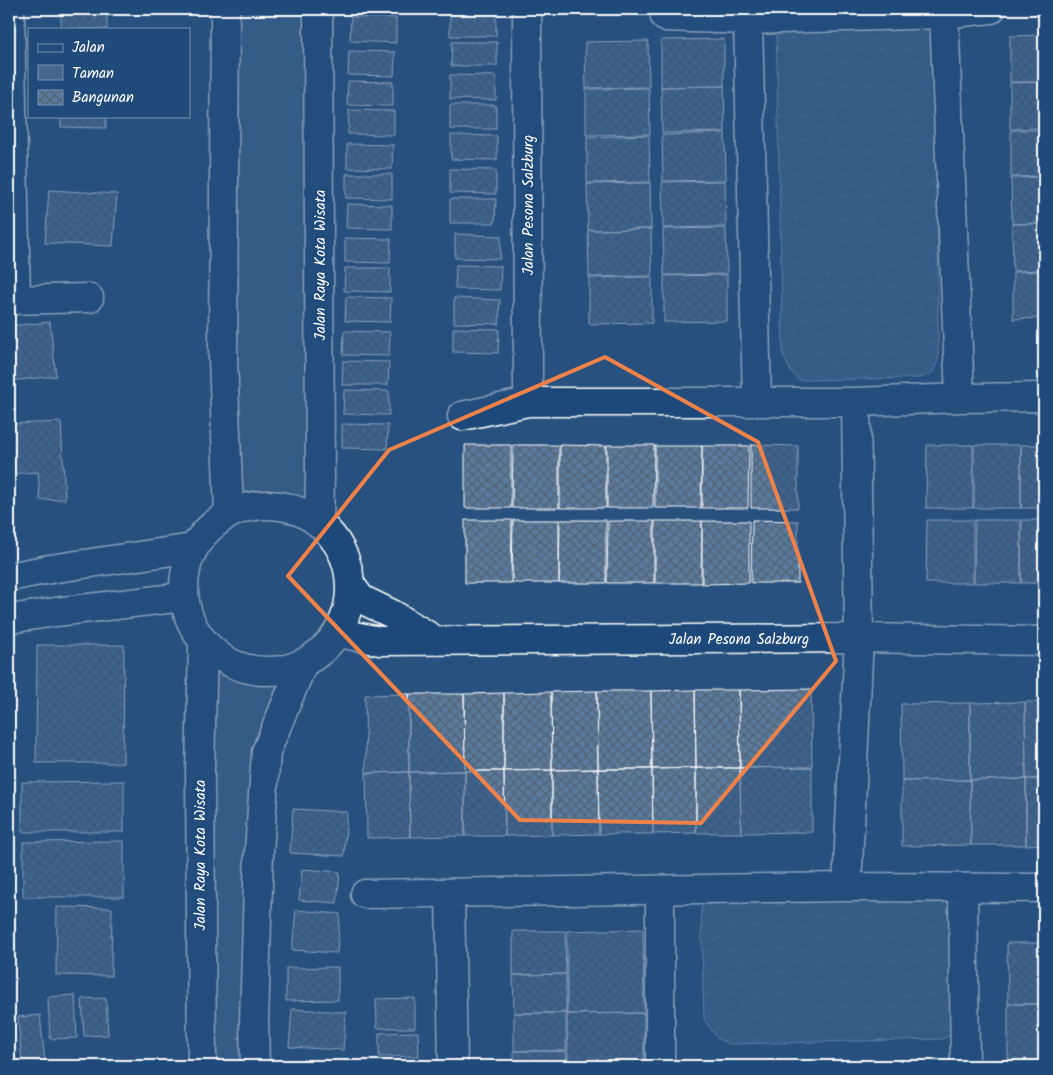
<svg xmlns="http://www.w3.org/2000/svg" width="1053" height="1075" font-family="Kalam,sans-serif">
<defs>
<pattern id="forest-crowns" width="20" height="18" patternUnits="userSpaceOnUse" patternTransform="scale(1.25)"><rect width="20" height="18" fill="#446890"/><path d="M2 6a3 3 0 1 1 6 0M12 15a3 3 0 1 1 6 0" fill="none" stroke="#607fa1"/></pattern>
<pattern id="building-cross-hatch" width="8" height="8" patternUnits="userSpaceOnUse" patternTransform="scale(1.25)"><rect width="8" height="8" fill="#5a7a9d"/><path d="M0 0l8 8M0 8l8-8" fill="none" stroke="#536374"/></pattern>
</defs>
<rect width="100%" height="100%" fill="#28517f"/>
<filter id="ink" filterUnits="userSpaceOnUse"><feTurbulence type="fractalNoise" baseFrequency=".02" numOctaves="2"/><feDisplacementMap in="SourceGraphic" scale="10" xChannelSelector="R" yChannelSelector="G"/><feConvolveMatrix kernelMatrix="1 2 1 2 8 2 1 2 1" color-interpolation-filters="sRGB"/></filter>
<g filter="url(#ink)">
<path fill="#446890" stroke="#a2b4c8" d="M225,9H318L319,522C283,502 267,500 229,513Z
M203,643C226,661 245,673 276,671C284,670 294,665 303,663L266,752L255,1066H204Z"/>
<path fill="url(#forest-crowns)" stroke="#a2b4c8" d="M776,25H937L938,361L932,373L920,378L799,380L791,372L783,355Z
M958,886L959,1032L942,1039L729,1044L717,1038L704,1019L701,908L710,895Z"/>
<path fill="url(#building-cross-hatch)" stroke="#fff" d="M351,9H396V11H350Z
M61,10H107V29H61Z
M496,12V36H450V13Z
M351,17L396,18V43L350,41Z
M1044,35V82H1010V36Z
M724,39V86L661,87V40Z
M648,41L649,87L586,88L585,42Z
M452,42H497V66H451Z
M349,51L395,52L394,76L348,75Z
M450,75L496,76V100L450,99Z
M348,81L393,82V106L347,105Z
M1044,82V128L1010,129V83Z
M724,86L725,132L662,133L661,87Z
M649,88L650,134L586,135V89Z
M450,105H496V129H450Z
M349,110L394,111V135L348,134Z
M61,116H106V128L61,127Z
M1011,130H1044V176L1011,177Z
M725,133L726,180L663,181L662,135Z
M451,135L497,136V160L451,159Z
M649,135L650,182L587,183V137Z
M347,144L393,145L392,169L347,168Z
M450,169L496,170V194L450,193Z
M346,174H392V199L346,198Z
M1044,177V223L1012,224L1011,178Z
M725,181L726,227L663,228L662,182Z
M650,183L651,229L588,230L587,184Z
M49,190L117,194L113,246L45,243Z
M450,199H496L495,223H450Z
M347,204L392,205V229L346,228Z
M1012,224H1044V270L1013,271Z
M726,228L727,274L664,275L663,229Z
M651,229L652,276L589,277L588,230Z
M455,234L501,236L500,259L455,258Z
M345,238L391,239L390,263L345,262Z
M456,265L501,266L500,290L455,289Z
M345,268H390V292L344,291Z
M1044,271V318L1013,319V272Z
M727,275V321L664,322V276Z
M652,277V323L589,324V278Z
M346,297L391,298L390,322L345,321Z
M454,298L500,300L499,324L454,323Z
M50,322L56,376L9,381V326Z
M453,328L499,329L498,353L453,352Z
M344,331L390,332L389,356L343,355Z
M343,361L389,362L388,385H342Z
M344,390L389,391V415L343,414Z
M61,422L65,499L40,500L38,472L9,474V424Z
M342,424L388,425L387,449L342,448Z
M465,445H511V508H465Z
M513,445H559V508H512Z
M560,445L606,446V508H560Z
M607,445H654L653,508H607Z
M751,445L798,446V508H751Z
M927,445H973V508H926Z
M974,445H1021V508H974Z
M1021,445H1044V508H1021Z
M655,446H702L701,508H655Z
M702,446H749L748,508H702Z
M465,520H512L511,583H465Z
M513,520H559V583H512Z
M560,520H606V583H559Z
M752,520L798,521V583H751Z
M927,520H973V583H926Z
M975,520H1021V583H974Z
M1022,520H1044V583H1021Z
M608,521H654V583H607Z
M655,521H702L701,583H655Z
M702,521H749V583L702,584Z
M37,645H124L123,763H36Z
M811,689L812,767L740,768L739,690Z
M695,690H739L740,768H696Z
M695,690L696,768L652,769L651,691Z
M597,691H651L652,769H598Z
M597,691L598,769L552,770L551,692Z
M551,692L552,770L504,771V693Z
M504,693V771H465L464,694Z
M409,694V772L366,773L365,695Z
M409,694H464L465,771L409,772Z
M1025,702H1044V779H1026Z
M1025,702L1026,779L970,780V703Z
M970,703V780L902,781L901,704Z
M812,767V832L741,833L740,768Z
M696,768V833L653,834L652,769Z
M696,768H740L741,833H696Z
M9,769L13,805L9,806Z
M598,769L599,834L552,835V770Z
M598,769H652L653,834H599Z
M552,770V835L505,836L504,771Z
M465,771V836L410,837L409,772Z
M465,771H504L505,836H465Z
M409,772L410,837L367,838L366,773Z
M1026,779V845H971L970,780Z
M1026,779H1044V844L1026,845Z
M970,780L971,845L902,846V781Z
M124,781V832H22V782Z
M293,809L347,812L344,856L290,853Z
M124,841V897H23V842Z
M302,869L340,872L337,903L299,900Z
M57,907L112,908L111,976L56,975Z
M296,910L340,914L337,953L292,950Z
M643,929L644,1013L567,1014V931Z
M513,931H565L566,974L513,975Z
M1007,943H1044V1004H1008Z
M338,967V1000L286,1001V968Z
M566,974V1013H514L513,975Z
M75,995L77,1038L50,1039L48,997Z
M106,998L108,1035L84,1036L82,999Z
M415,998V1028H377L376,999Z
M1008,1004H1044V1061L1008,1062Z
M292,1009L346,1012L343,1050L289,1047Z
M514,1013H566V1051H514Z
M644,1013V1066H568L567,1014Z
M40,1015L45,1062L22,1064L18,1017Z
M418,1032L419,1056L379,1057V1033Z
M514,1051H566L567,1066H514Z
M1044,1061V1066H1008V1062Z"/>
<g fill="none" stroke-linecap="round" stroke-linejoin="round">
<g stroke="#fff" stroke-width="31">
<path id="minor" d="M10,9L16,299
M225,9L223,358L229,513
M318,9L320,477L319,522
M527,9L528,402
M944,14L960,398
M665,17L748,20L944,14L991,9
M748,20L757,402
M9,300L89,298
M462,416L528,402H856L960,398L1044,397
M184 588a83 83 0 1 1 166 0a83 83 0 1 1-166 0Z
M9,577L50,569L193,548
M350,584L361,599L392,614L435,640
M9,619L56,612L183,597
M339,630L349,635L380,641L859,638L1044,641
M847,887L859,638L856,402
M963,889L965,1066
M660,891V1066
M450,893L453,1066
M365,894L847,887L1044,888
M202,1066L200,771L203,643
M255,1066L254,1021L259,852L266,752L303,663"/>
</g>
<use href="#minor" stroke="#1f4a7a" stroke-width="28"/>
</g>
</g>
<path d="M0 0H1053V1075H0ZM605,357L758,442L836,661L701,823L520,820L288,576L389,450Z" fill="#28517f" fill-opacity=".55" fill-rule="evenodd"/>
<path fill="none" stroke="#ee8249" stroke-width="4" stroke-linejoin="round" d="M605,357L758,442L836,661L701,823L520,820L288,576L389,450Z"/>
<g text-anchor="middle" stroke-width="4.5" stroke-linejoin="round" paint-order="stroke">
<g font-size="15" fill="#fff" stroke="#1f4a7a">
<text transform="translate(528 205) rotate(-90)" y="5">Jalan Pesona Salzburg</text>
<text transform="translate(320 265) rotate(-90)" y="5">Jalan Raya Kota Wisata</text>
<text x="739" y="644">Jalan Pesona Salzburg</text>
<text transform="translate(200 855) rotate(-90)" y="5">Jalan Raya Kota Wisata</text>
</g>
</g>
<rect width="1053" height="1075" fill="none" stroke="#1f4a7a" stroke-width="30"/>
<rect x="15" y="15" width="1023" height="1045" fill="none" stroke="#fff" stroke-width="2" filter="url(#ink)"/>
<rect x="28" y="28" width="162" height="90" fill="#1f4a7a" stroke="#7992af"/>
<rect x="38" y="44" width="25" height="8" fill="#1f4a7a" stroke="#7992af"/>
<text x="72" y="52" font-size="15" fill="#ffffff">Jalan</text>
<rect x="38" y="65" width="25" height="15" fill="#446890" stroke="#7992af"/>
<text x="72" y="78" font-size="15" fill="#ffffff">Taman</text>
<rect x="38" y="90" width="25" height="15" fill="url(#building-cross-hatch)" stroke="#7992af"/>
<text x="72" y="102" font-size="15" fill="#ffffff">Bangunan</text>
</svg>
